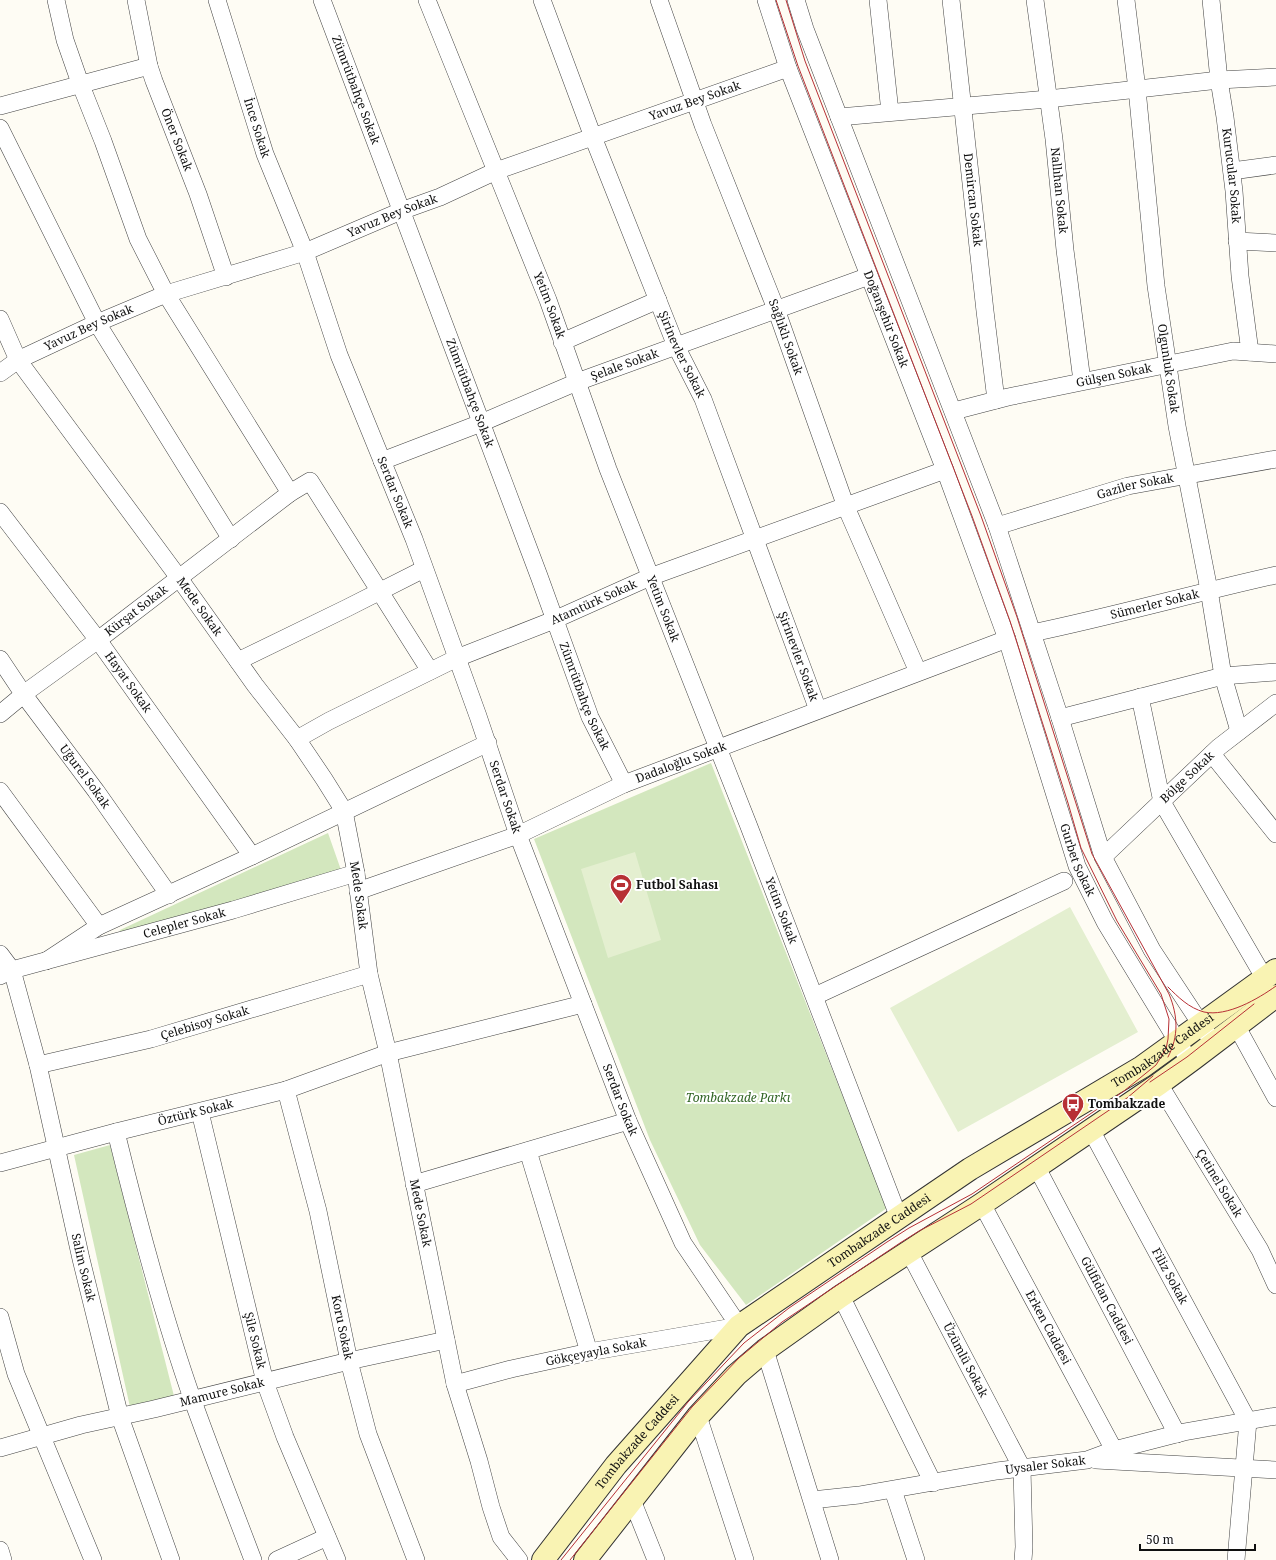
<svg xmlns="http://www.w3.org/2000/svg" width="1276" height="1560" font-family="'Noto Serif',serif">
<rect width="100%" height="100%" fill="#fefcf4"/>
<path fill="#d3e7be" d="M711,763L887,1208L746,1305L700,1245L650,1140L534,839Z
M328,833L341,870L122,935L120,930Z
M110,1145L174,1396L130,1407L74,1155Z"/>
<path fill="#e4efd0" d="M635,852L661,940L608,958L581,869Z
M1070,907L1138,1032L958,1132L890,1008Z"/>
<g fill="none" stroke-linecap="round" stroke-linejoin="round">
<g stroke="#434343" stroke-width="18">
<g id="minor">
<path d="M56,0L65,40L80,83L103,141L138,239L166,294L290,493"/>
<path id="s1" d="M136,0L149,66L154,81L198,194L226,277"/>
<path id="s2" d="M217,0L265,154L305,252L339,355L414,539L478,716L518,835L628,1121L683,1243L739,1326L589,1352L511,1369L455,1384"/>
<path id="s3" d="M322,0L539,576L590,717L624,784"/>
<path id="s4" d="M427,0L548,300L608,469L748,824L899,1218"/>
<path id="s5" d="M542,0L593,137L676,346L703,399L818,710"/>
<path id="s6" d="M659,0L703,125L776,309L846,507L918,672"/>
<path id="s7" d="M766,0L788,68L945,470L1007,639L1030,715L1077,866L1105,922L1187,1057L1193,1059"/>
<path d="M796,0L805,29L997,526L1060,718L1103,857L1152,950L1208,1035"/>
<path d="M878,0L890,112"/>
<path id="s8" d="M951,0L985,311L996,400"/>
<path id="s9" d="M1035,0L1054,139L1065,250L1082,381"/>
<path id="s10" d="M1126,0L1137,89L1156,286L1177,426L1209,590L1223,676L1239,731"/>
<path id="s11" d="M1211,0L1219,80L1225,117L1234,191L1240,276L1250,352"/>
<path d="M0,106L149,66"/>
<path d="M839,117L1048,99L1219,80L1276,77"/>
<path d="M0,128L97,323L231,539"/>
<path d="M1232,171L1276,165"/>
<path d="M1237,241L1276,243"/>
<path id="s12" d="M0,319L18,360L179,578L255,685L297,739L324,779L344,811L356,873L369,974L388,1053L455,1384L479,1461L491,1507L501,1537L519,1560"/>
<path d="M562,342L658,300"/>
<path id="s13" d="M0,373L18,360L97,323L166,294L305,252L401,211L440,197L496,171L788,68"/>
<path id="s14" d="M954,411L1008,397L1233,351L1276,354"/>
<path id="s15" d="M382,461L481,423L577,382L869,276"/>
<path id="s16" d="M0,512L98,640L252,856"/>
<path id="s17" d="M997,526L1128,486L1276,459"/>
<path id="s18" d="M1032,633C1114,616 1195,593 1276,575"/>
<path id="s19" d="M0,659L24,695L96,791L169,895"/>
<path d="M238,661L347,608L424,569"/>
<path d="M1140,697L1162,802L1265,979"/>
<path id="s20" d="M0,714L29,690L98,640L290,493L310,481L430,671"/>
<path d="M1060,718L1223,676L1276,672"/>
<path id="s21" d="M297,739L329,721L457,658L554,620L650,577L945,470"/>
<path d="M1212,754L1276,834"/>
<path d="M0,791L99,926"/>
<path id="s22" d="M1103,857L1219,747L1276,703"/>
<path id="s23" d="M358,891L518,835L624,784L1007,639"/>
<path id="s24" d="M0,954L12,970L38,1065L81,1259L120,1417L171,1560"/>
<path d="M46,961L99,926L252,856L488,743"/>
<path id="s25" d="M0,976L12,970L233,910L356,873"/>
<path d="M815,996L1064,881"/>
<path d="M1237,1027L1276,1098"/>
<path id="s26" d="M38,1065L151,1039L369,974"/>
<path id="s27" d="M1159,1084L1260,1250L1276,1285"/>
<path id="s28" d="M286,1090L318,1211L349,1361L368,1434L416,1560"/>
<path id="s29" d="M200,1112L265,1382L285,1437L337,1560"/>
<path id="s30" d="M1091,1130L1248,1421"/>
<path d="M116,1132C138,1222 162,1313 193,1401C212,1454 233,1507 253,1560"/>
<path d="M528,1151L589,1352"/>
<path id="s31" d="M0,1163L116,1132L286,1090L388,1053L583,1004"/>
<path id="s32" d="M1036,1166L1177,1434"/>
<path d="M414,1184L628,1121"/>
<path id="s33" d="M982,1204L1114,1450"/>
<path id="s34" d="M909,1252L1022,1468L1024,1547L1023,1560"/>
<path d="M841,1296L933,1483"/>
<path d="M0,1317L16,1374L93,1560"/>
<path d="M765,1350C786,1420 809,1490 830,1560"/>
<path d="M698,1416L745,1560"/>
<path id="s35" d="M0,1448L81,1425L154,1409L349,1361L446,1340"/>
<path d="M1096,1460L1276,1470"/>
<path d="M893,1490L916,1560"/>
<path d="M632,1500L656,1560"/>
<path id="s36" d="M812,1500L859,1495L997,1471L1087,1460L1114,1450L1184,1432L1276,1416"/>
<path d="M0,1550L3,1560"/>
<path d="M277,1560L327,1537"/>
<path d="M1236,1560L1248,1421"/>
</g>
</g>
<g stroke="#323232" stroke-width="24">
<g id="secondary">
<path id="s37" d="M543,1560L616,1465L739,1326L970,1169L1142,1067L1276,970"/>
<path d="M585,1560L698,1416L736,1375L765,1350L841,1296L982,1204L1159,1084L1193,1059L1276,996"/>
</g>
</g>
<use href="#minor" stroke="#fff" stroke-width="17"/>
<use href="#secondary" stroke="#f9f3b3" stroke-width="22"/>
<path stroke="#b73035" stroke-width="1" d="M786,0L805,61L981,516L1017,617L1092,854L1169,994C1178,1016 1179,1036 1168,1057
M1168,987C1178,997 1189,1008 1204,1012C1227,1017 1258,999 1276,986
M1150,1082L1187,1057L1254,1004
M561,1560L688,1402L744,1343L789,1308L887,1242L909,1228L972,1194L1124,1091L1156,1065L1166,1049L1168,1039L1169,1019L1161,994L1117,921L1081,848L1068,803L1010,621L972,516L798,66L776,0
M570,1560L692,1407L739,1358L782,1322L900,1243L919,1231L971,1204L1127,1098L1153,1076"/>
</g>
<defs>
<g id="stadium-pin" transform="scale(1.15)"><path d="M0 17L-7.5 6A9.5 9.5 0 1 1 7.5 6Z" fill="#b73035" stroke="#fff"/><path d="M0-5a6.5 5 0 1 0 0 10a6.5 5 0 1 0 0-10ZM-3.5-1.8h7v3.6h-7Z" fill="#fff"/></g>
<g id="bus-pin" transform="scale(1.15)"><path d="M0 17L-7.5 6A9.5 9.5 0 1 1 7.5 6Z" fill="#b73035" stroke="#fff"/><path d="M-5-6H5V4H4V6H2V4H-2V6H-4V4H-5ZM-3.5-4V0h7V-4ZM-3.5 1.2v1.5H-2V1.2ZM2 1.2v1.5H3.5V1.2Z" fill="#fff"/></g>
</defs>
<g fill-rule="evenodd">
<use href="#stadium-pin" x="621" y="885"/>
<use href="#bus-pin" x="1073" y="1104"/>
</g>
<g text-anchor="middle" stroke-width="4" stroke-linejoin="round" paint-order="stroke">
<g font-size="12" fill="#101010" stroke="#fff">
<text dy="4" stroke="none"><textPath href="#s3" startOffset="96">Zümrütbahçe Sokak</textPath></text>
<text dy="4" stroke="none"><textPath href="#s13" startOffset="748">Yavuz Bey Sokak</textPath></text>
<text dy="4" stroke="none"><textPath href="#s2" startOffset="134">İnce Sokak</textPath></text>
<text dy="4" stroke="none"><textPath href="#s1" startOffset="146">Öner Sokak</textPath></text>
<text dy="4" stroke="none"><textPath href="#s11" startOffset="177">Kurucular Sokak</textPath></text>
<text dy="4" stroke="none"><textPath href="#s9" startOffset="192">Nallıhan Sokak</textPath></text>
<text dy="4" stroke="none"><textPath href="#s8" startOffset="201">Demircan Sokak</textPath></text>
<text dy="4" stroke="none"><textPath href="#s13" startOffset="424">Yavuz Bey Sokak</textPath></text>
<text dy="4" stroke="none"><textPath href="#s4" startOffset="329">Yetim Sokak</textPath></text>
<text dy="4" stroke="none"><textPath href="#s7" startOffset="341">Doğanşehir Sokak</textPath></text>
<text dy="4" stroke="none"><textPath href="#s13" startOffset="100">Yavuz Bey Sokak</textPath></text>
<text dy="4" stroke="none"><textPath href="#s6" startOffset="360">Sağlıklı Sokak</textPath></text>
<text dy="4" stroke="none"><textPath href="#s5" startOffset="381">Şirinevler Sokak</textPath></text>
<text dy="4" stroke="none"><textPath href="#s15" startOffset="261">Şelale Sokak</textPath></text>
<text dy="4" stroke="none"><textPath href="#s10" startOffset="371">Olgunluk Sokak</textPath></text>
<text dy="4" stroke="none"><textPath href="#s14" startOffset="164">Gülşen Sokak</textPath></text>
<text dy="4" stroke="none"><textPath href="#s3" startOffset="420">Zümrütbahçe Sokak</textPath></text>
<text dy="4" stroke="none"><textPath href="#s17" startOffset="144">Gaziler Sokak</textPath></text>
<text dy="4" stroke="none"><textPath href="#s2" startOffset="524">Serdar Sokak</textPath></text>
<text dy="4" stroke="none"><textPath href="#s21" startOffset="327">Atamtürk Sokak</textPath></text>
<text dy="4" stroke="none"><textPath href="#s18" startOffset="126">Sümerler Sokak</textPath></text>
<text dy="4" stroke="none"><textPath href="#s12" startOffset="351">Mede Sokak</textPath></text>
<text dy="4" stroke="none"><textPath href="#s4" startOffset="653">Yetim Sokak</textPath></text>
<text dy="4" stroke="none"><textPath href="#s20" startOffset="171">Kürşat Sokak</textPath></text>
<text dy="4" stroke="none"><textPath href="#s5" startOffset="705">Şirinevler Sokak</textPath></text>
<text dy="4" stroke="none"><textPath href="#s16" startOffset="213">Hayat Sokak</textPath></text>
<text dy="4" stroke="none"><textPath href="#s3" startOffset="744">Zümrütbahçe Sokak</textPath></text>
<text dy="4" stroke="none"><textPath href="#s23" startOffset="348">Dadaloğlu Sokak</textPath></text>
<text dy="4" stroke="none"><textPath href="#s19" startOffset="145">Uğurel Sokak</textPath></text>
<text dy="4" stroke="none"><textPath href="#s22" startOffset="116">Bölge Sokak</textPath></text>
<text dy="4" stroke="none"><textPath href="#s2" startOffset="848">Serdar Sokak</textPath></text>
<text dy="4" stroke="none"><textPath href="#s7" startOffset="915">Gurbet Sokak</textPath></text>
<text dy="4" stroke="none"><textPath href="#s12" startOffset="687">Mede Sokak</textPath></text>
<text dy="4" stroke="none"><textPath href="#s4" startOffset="977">Yetim Sokak</textPath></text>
<text dy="4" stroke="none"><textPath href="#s25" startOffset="192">Celepler Sokak</textPath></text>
<text dy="4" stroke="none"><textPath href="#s26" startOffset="172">Çelebisoy Sokak</textPath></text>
<text dy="4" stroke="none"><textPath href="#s37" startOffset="811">Tombakzade Caddesi</textPath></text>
<text dy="4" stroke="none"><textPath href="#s2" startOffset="1172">Serdar Sokak</textPath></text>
<text dy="4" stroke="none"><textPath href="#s31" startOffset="202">Öztürk Sokak</textPath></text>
<text dy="4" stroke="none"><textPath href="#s27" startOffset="116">Çetinel Sokak</textPath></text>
<text dy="4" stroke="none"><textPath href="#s12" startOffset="1011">Mede Sokak</textPath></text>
<text dy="4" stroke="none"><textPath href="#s37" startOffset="475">Tombakzade Caddesi</textPath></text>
<text dy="4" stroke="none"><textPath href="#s24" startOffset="326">Salim Sokak</textPath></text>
<text dy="4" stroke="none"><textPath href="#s30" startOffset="166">Filiz Sokak</textPath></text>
<text dy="4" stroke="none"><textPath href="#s32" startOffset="152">Gülfidan Caddesi</textPath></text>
<text dy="4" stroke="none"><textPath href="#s33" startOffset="140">Erken Caddesi</textPath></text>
<text dy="4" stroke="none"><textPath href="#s28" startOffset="244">Koru Sokak</textPath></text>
<text dy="4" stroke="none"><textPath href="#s29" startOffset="235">Şile Sokak</textPath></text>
<text transform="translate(596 1352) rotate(-11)" y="4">Gökçeyayla Sokak</text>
<text dy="4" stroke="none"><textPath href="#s34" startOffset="122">Üzümlü Sokak</textPath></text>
<text dy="4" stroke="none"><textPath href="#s35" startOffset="229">Mamure Sokak</textPath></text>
<text dy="4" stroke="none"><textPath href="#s37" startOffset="151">Tombakzade Caddesi</textPath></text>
<text dy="4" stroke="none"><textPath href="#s36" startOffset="236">Uysaler Sokak</textPath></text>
</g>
<g font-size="12" font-weight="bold" fill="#101010" stroke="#fff" text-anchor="start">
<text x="636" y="889">Futbol Sahası</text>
<text x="1088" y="1108">Tombakzade</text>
</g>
<g font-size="12" font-style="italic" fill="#306424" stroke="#fff">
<text x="738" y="1102">Tombakzade Parkı</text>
</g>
</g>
<path d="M1140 1544v6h115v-6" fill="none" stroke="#101010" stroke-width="2"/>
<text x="1146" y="1544" font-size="12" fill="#101010" stroke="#ffffff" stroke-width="3" paint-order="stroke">50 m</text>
</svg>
